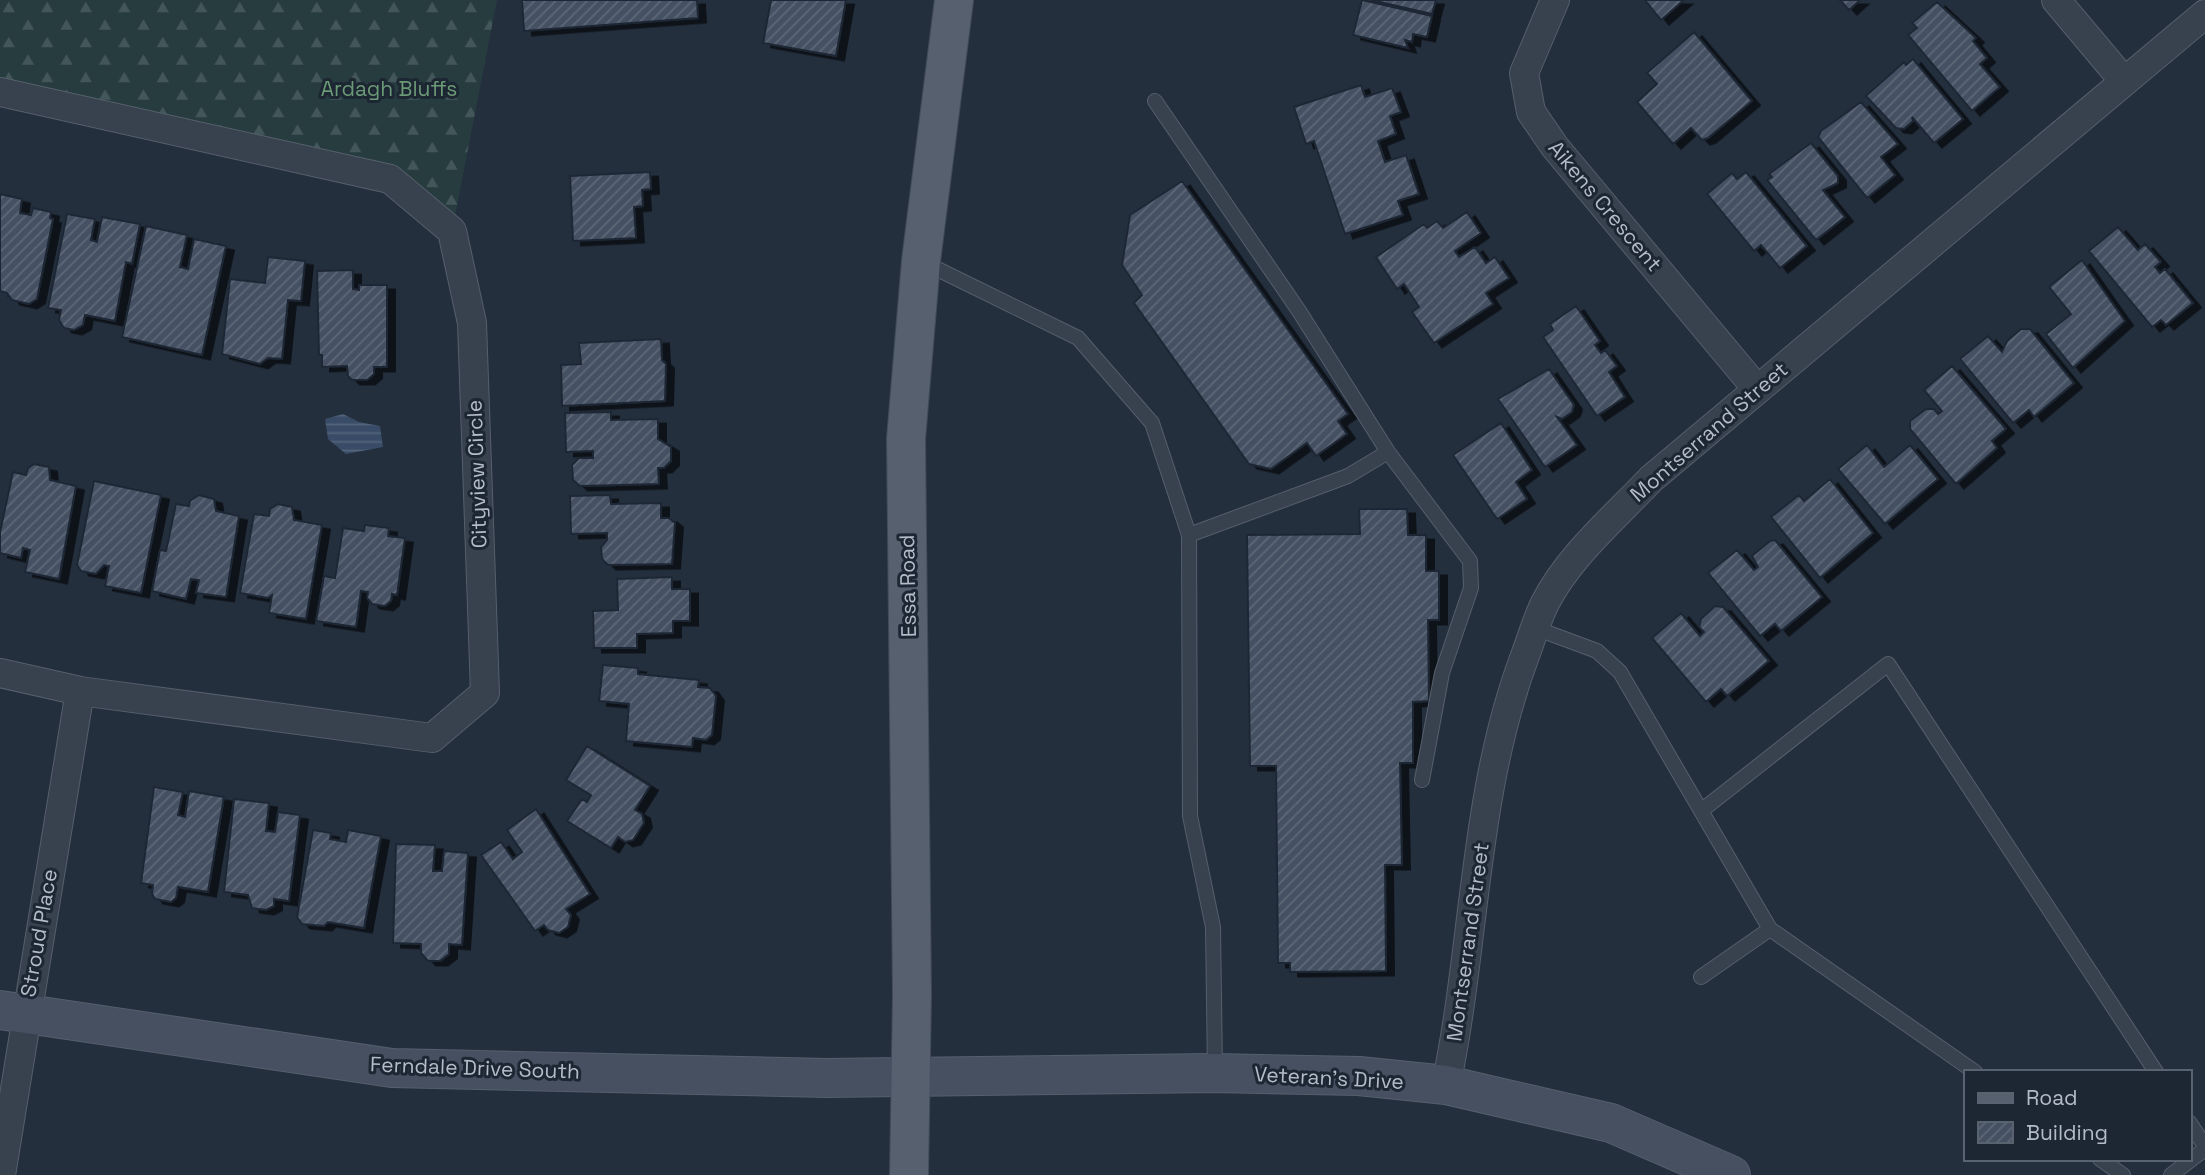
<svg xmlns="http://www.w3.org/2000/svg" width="2205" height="1175" font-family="'Space Grotesk',sans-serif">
<defs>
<pattern id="forest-firs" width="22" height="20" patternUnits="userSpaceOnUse" patternTransform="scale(1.75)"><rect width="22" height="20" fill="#263c3f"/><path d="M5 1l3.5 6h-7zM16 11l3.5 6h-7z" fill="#435659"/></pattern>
<pattern id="water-rules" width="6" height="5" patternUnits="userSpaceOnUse" patternTransform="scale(1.75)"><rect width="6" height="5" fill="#394c67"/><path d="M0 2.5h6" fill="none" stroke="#53647b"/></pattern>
<pattern id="building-hatch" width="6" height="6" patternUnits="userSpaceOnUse" patternTransform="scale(1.75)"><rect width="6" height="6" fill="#455162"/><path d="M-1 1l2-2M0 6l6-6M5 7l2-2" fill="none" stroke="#5d6877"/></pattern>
<filter id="shadow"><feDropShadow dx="8" dy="4.5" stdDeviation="0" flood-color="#0009"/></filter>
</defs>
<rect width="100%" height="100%" fill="#242f3e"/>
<path fill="url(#forest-firs)" d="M0,0H497L452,231L390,179L0,92Z"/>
<path fill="url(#water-rules)" d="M343,414L359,422L380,426L383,447L346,454L328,439L325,419Z"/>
<path fill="url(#building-hatch)" stroke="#1f2835" stroke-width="2" filter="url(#shadow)" d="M522,0H697L698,18L524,31Z
M771,0H846L836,56L763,43Z
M1362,0L1432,16L1427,37L1413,34L1412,42L1405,40L1408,48L1353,35Z
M1371,0H1436L1432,14Z
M1645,0H1684L1661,20Z
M1840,0H1860L1849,10Z
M1937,2L1976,38L1973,41L1987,58L1980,64L2000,87L1972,111L1908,35L1917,28L1912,23Z
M1694,32L1752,101L1708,138L1702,140L1691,128L1673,144L1637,102L1657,84L1647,73Z
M1913,59L1963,119L1934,143L1912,117L1913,121L1904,129L1896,128L1866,96L1904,62L1906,65Z
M1361,85L1365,97L1392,88L1401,112L1390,116L1396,134L1378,141L1385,162L1406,155L1419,194L1398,201L1403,215L1345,234L1314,141L1306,144L1294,107Z
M1861,102L1898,144L1881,157L1895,175L1867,198L1818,137L1821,131Z
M1811,143L1838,176V183L1823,190L1845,217L1816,240L1767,180L1772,177L1769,174Z
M650,172L651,189L642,190L643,206L634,207L636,238L573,241L570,176Z
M1746,172L1807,246L1780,268L1761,245L1754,251L1707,194L1732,173L1737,179Z
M1182,181L1348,414L1338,421L1347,434L1316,456L1307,443L1271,469L1249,464L1134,303L1142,295L1122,265L1130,215Z
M0,194L22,199L20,213L31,215L33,208L51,212L50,218L53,219L37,299L29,304L12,300L7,293L0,291Z
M1467,212L1481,233L1455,251L1459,257L1475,247L1486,263L1495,257L1509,278L1486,293L1493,304L1434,343L1412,312L1419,307L1404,284L1397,289L1376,257L1424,224L1427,228L1437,221L1443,228Z
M67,214L95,219L91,240L97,242L102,217L140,224L132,264L126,262L115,321L85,315L83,325L74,330L64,328L59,320L61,310L48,308Z
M146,226L187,235L180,267L188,269L194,239L226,246L202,355L122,337Z
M2118,227L2138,250L2145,244L2161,262L2155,267L2160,273L2165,269L2193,303L2166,325L2161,320L2152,327L2089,251Z
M268,257L305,261L301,301L288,300L282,359L268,358L260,364L222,354L230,279L265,283Z
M2082,260L2125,321L2073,368L2046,334L2071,314L2049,287Z
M353,270V289L359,290V285H387V367H374V374L367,380H352L348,376L347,366L322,367V355H319L317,271Z
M1576,306L1600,341L1595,345L1601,353L1605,350L1617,366L1609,372L1625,397L1597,416L1543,337L1553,330L1550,324Z
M2021,329H2030L2074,383L2034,417L2029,410L2013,423L1960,359L1988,336L2002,352L2007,341Z
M661,339L662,360L666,364L665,401L562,406L561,365L581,364L579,343Z
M1952,366L2006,429L1992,441L1997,448L1956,484L1910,429V421L1926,409H1934L1938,414L1942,411L1924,390Z
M1549,369L1574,405L1572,412L1562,419L1557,417L1577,445L1545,467L1498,399Z
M611,412V420L658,419V439L671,447V461L664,468H658L659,484L580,486L573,480L572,465L579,458H593V451L566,452L565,413Z
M1501,423L1532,470L1516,482L1527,499L1497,519L1453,455Z
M1867,445L1884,467L1910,445L1938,479L1885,524L1838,469Z
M34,464L49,467L50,480L76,486L59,579L25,572L30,550L23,548L21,558L0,553V532L13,472L26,475L28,468Z
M1830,479L1873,533L1820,578L1771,517L1799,495L1804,501Z
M94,481L161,495L141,593L105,586L109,566L104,565L96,574L81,571L77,565Z
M199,495L214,499L216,511L239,516L226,597L196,593L199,580L191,579L186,599L152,591L160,550L166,551L176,504L189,506L190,501Z
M610,495L611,504L661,503V518H669L675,523L672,564L608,565L602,559L601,547L607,540V533L571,534L570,496Z
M278,504L292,507L294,520L322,525L306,619L269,613L272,595L268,598L240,593L254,514L269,516L270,509Z
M1359,509H1407L1408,535H1426V571H1439V620H1428L1429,701L1413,702V763H1400L1402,865H1385L1386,971L1290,972V963H1278L1276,766H1250L1247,535L1360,534Z
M365,525L389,528L388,536L405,538L397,595L392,594L391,601L385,606L372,604L367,598L368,592L361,591L356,627L316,621L324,576L335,578L343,528L364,531Z
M1775,540L1822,597L1781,631L1775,624L1760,636L1708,573L1737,550L1754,570L1758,567L1752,556L1770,541Z
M672,577V589H690V621H673V633L637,634V648H594L593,611L618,610L617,579Z
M1715,606L1723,607L1769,661L1727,696L1721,689L1706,702L1652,638L1681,613L1700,636L1704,632L1699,627L1701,619Z
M603,665L638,668V674L699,680L698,687L710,688L716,696L712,735L706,740L693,738L692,747L626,741L629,704L599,701Z
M587,746L650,786L635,810L642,814L644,823L633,840L625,842L618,837L611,848L567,821L582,799L587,802L591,795L566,780Z
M154,787L183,792L178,815L185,817L189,791L224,797L208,892L178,887L176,898L171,902L155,899L152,894L153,885L141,883Z
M234,799L269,803L266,831L275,832L278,812L300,815L289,901L274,899V906L266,910L252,908L248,895L224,892Z
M536,809L590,894L566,909L571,915L568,927L559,933L548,930L544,925L535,931L481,855L501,842L513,859L522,852L507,830Z
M313,830L331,833L330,839L346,842L348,830L381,836L364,928L328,922L324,926L302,924L297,917Z
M396,844L435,845L433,871H442L444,851L468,853L462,945L449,944V954L440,961H428L421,953V944L393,943Z"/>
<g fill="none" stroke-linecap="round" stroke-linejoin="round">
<g stroke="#565f6c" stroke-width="16">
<path id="lane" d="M1155,101L1299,311L1388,452L1470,561L1471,588L1442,673L1422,780
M923,262L1078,338L1152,423L1189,535L1190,816L1213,927L1215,1072
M1189,535L1348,476L1388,452
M1535,628L1597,651L1620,672L1770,929L1975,1072
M1701,811L1888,664L2156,1072
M1701,977L1770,929
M2189,1122L2205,1146
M2100,1159L2123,1175
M2171,1175L2205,1149"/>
</g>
<g stroke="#565f6c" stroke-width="30">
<path id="street" d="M1555,0L1524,73L1531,112L1555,147L1757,389
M2056,0L2124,81
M0,92L390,179L452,231L472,323L485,693L432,738L80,691L0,673
M1446,1085C1476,942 1473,792 1526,653C1532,637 1537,619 1545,603C1569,556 1615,517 1651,479L2205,14
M1,1175L80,691"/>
</g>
<g stroke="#565f6c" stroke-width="40">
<path id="secondary" d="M0,1010L392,1068L827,1078L1215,1073L1359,1076L1446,1085L1611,1123L1731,1175"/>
</g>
<g stroke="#414a57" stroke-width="40">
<path id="primary" d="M909,1175L912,995L906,439L921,261L954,0"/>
</g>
<use href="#lane" stroke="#38414e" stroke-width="14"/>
<use href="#street" stroke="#38414e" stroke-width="28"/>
<use href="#secondary" stroke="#465061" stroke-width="38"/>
<use href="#primary" stroke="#56606e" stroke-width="38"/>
</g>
<g text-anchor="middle" stroke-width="6" stroke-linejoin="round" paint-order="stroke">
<g font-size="21" fill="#6b9a76" stroke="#1d2633">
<text x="389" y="96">Ardagh Bluffs</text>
</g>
<g font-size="21" fill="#b4bcc9" stroke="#1d2633">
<text transform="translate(1605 206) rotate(50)" y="7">Aikens Crescent</text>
<text transform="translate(1709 432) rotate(-41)" y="7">Montserrand Street</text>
<text transform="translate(477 474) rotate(-92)" y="7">Cityview Circle</text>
<text transform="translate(908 586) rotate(-91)" y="7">Essa Road</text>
<text transform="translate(39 933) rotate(-80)" y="7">Stroud Place</text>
<text transform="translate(1468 942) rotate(-82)" y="7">Montserrand Street</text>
<text transform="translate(475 1068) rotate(2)" y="7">Ferndale Drive South</text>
<text transform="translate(1329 1078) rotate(3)" y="7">Veteran's Drive</text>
</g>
</g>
<rect x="1964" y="1070" width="228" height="91" fill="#1d2633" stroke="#59626f" stroke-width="2"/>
<rect x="1978" y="1093" width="35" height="10" fill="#56606e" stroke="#59626f" stroke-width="2"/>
<text x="2026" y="1105" font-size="21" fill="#b4bcc9">Road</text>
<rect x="1978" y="1122" width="35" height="21" fill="url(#building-hatch)" stroke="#59626f" stroke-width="2"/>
<text x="2026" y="1140" font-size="21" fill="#b4bcc9">Building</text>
</svg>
